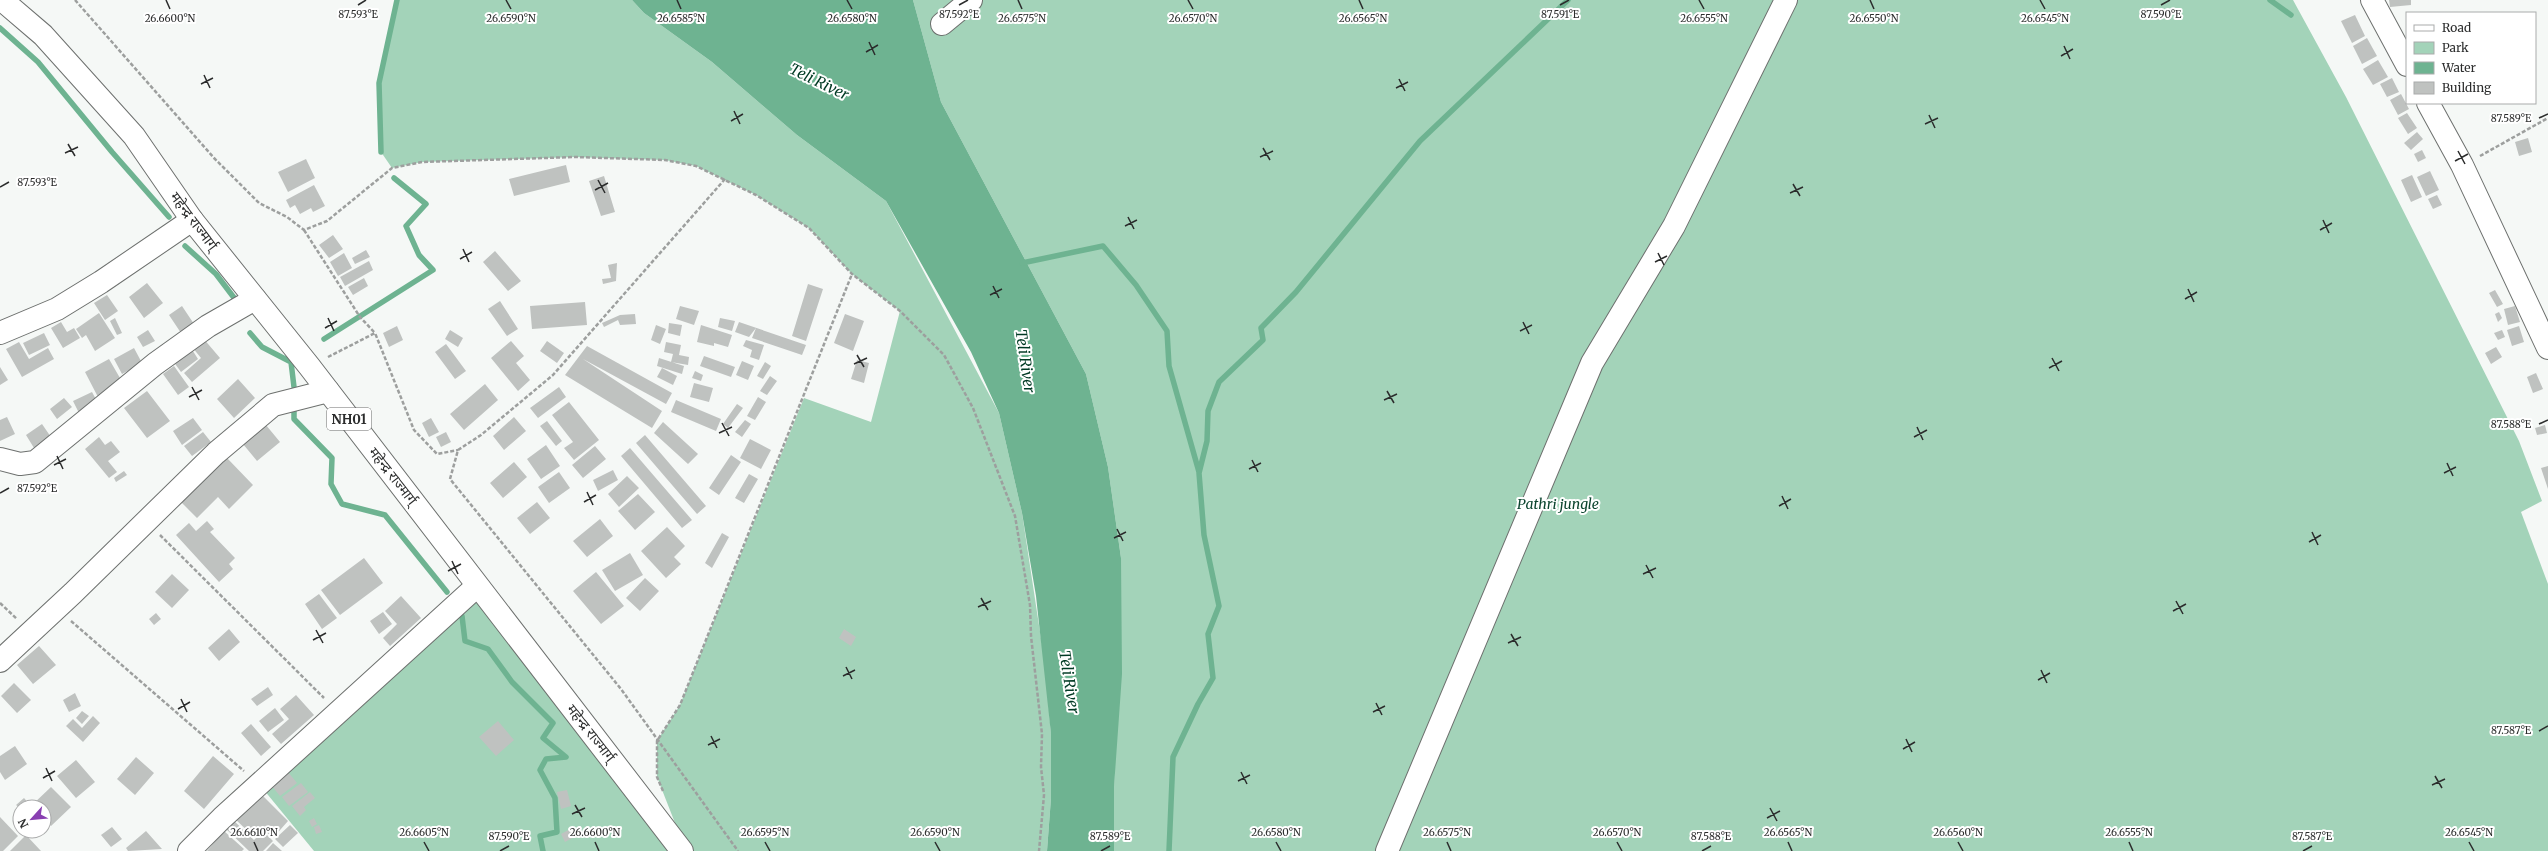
<svg xmlns="http://www.w3.org/2000/svg" width="2548" height="851" font-family="Merriweather,'Noto Sans Devanagari',serif">
<rect width="100%" height="100%" fill="#f5f8f6"/>
<path fill="#a3d3b9" d="M397,0H632L644,13L712,62L797,135L886,201L999,413L1022,513L1045,665L1051,734V798L1047,851H686L657,777V741L680,705L804,398L871,422L900,311L852,274L809,228L756,195L696,166L665,160L575,157L422,162L392,168L381,152L379,83Z
M913,0H2293L2346,97L2519,441L2542,501L2521,512L2548,584V851H1114V787L1121,558L1108,467L1086,374L941,102Z
M477,586L682,851H314L259,784Z"/>
<path fill="#6eb391" d="M632,0H913L941,102L1086,374L1108,467L1121,558L1122,674L1114,787V851H1047L1051,798V734L1036,596L1022,513L999,413L971,352L886,201L797,135L712,62L644,13Z"/>
<g fill="none" stroke-linecap="round" stroke-linejoin="round">
<path stroke="#6eb391" stroke-width="5.5" d="M2270,0L2291,15
M0,28L38,62L112,152L169,217
M381,152L379,83L397,0
M185,246L216,274L238,303
M1022,263L1103,246L1136,285L1167,331L1169,366L1199,472
M250,333L262,347L291,362L294,387
M324,339L433,270L419,255L406,226L426,204L394,178
M294,409V419L332,458L331,484L342,504L385,515L447,592
M462,616L465,641L488,649L512,682L553,723L543,738L566,757L546,759L540,770L555,798L557,832L540,836L543,851
M1169,851L1173,757L1198,704L1213,678L1208,634L1219,606L1204,535L1199,473L1207,441L1208,411L1219,382L1263,340L1261,328L1296,292L1420,141L1568,0"/>
</g>
<path fill="#bfc2c0" d="M2389,0H2411V5L2390,7Z
M2355,15L2365,36L2352,43L2341,21Z
M2367,38L2377,56L2362,64L2353,46Z
M2378,60L2388,77L2373,85L2363,69Z
M2392,78L2399,92L2387,97L2380,84Z
M2401,94L2409,109L2398,115L2390,100Z
M2407,113L2417,128L2408,134L2398,118Z
M2417,132L2423,139L2411,150L2404,143Z
M2528,138L2532,152L2519,156L2515,142Z
M2422,150L2426,158L2418,162L2414,154Z
M306,159L315,178L288,192L278,172Z
M566,165L570,182L514,196L509,179Z
M2430,171L2439,190L2426,196L2417,177Z
M2412,175L2422,197L2411,202L2401,180Z
M604,176L615,212L601,216L589,181Z
M314,185L325,206L313,212L311,208L300,214L295,205L290,208L286,200Z
M2437,195L2442,205L2433,209L2428,199Z
M333,235L343,249L329,258L319,245Z
M366,250L370,257L355,264L352,258Z
M495,251L521,281L508,291L483,262Z
M344,253L352,268L338,276L330,262Z
M369,261L373,270L345,286L340,277Z
M617,263L616,281L603,284L602,279L611,278L608,265Z
M364,278L368,286L353,295L348,287Z
M147,283L163,303L144,318L129,297Z
M808,284L823,289L806,341L792,336Z
M2495,290L2503,304L2497,307L2489,293Z
M107,295L118,311L105,320L94,303Z
M500,301L518,329L507,336L488,309Z
M585,302L587,325L532,329L530,306Z
M182,306L194,324L181,333L169,315Z
M680,306L699,311L694,325L676,319Z
M2515,306L2520,322L2508,325L2504,309Z
M2499,312L2502,318L2498,322L2495,314Z
M99,313L115,338L95,351L86,335L82,338L76,329Z
M635,314L636,324L620,325L618,320L604,327L602,323L620,315Z
M845,314L864,321L853,351L834,343Z
M115,318L122,333L117,335L110,321Z
M720,318L735,321L732,331L718,327Z
M61,322L67,332L74,328L80,338L63,348L51,328Z
M739,322L806,345L802,355L752,338L756,328L749,337L735,332Z
M669,323L682,325L680,336L668,333Z
M656,325L666,329L660,344L651,340Z
M701,325L732,335L728,347L714,343V346L697,342Z
M397,326L403,340L389,347L383,333Z
M2519,326L2524,342L2512,346L2507,330Z
M148,330L155,341L143,347L137,337Z
M450,330L463,338L458,347L445,339Z
M2502,330L2505,337L2498,340L2494,333Z
M44,333L50,345L29,355L23,343Z
M203,338L220,358L192,382L184,373L201,358L192,347Z
M746,340L764,345L759,360L750,357L752,350L743,346Z
M511,341L524,356L516,363L530,380L518,391L491,358Z
M547,341L564,353L557,363L540,351Z
M19,342L29,359L48,348L54,359L22,377L6,349Z
M666,342L681,345L679,355L689,357L688,365L671,362L673,354L664,352Z
M446,344L466,371L455,379L435,352Z
M587,346L672,393L666,404L583,359L662,411L652,428L565,375Z
M2496,347L2502,357L2491,364L2485,353Z
M134,348L142,363L122,374L114,359Z
M191,348L198,359L181,372L173,361Z
M704,356L735,367L731,377L700,366Z
M659,358L684,366L682,374L657,366Z
M109,359L124,385L99,399L85,372Z
M857,360L869,363L864,383L851,379Z
M742,361L754,366L748,380L736,375Z
M765,362L771,366L763,379L757,376Z
M174,366L189,387L178,395L163,374Z
M0,367L8,380L0,385Z
M662,368L677,376L673,385L657,377Z
M695,371L703,375L701,381L692,378Z
M2536,373L2543,389L2533,393L2527,377Z
M770,376L777,381L767,395L760,391Z
M238,379L255,398L234,418L217,399Z
M694,383L713,388L709,402L690,397Z
M485,384L498,400L464,430L450,414Z
M559,387L566,397L538,418L530,408Z
M147,391L170,421L147,438L124,408Z
M92,392L99,405L80,415L73,401Z
M758,397L766,402L755,420L747,416Z
M64,398L72,407L57,419L50,409Z
M676,400L721,419L716,431L671,412Z
M569,402L599,440L574,460L564,448L573,442L552,415Z
M737,404L743,408L728,428L723,424Z
M7,417L15,434L0,441V420Z
M514,417L526,431L504,450L493,436Z
M193,418L202,430L182,445L173,431Z
M431,418L439,432L429,437L422,423Z
M261,419L280,442L257,461L238,438Z
M745,420L751,424L742,437L735,432Z
M547,421L562,441L556,446L540,426Z
M663,422L698,454L688,464L654,433Z
M42,424L55,443L34,448L26,435Z
M2545,425L2547,433L2537,435L2535,428Z
M203,432L211,442L192,456L184,446Z
M446,432L451,442L441,447L436,437Z
M645,435L706,506L697,514L636,443Z
M99,437L105,445L111,441L120,452L108,461L117,472L109,478L85,449Z
M750,439L771,450L761,469L740,458Z
M546,445L560,466L541,479L527,459Z
M595,446L606,459L583,478L572,465Z
M630,448L692,520L682,528L621,456Z
M731,455L741,462L719,495L709,488Z
M227,458L253,485L229,509L218,497L197,518L181,502Z
M514,462L527,477L503,498L490,483Z
M2548,466V489L2541,468Z
M613,470L618,480L598,491L593,480Z
M124,471L127,475L116,482L114,478Z
M559,472L570,488L549,503L538,487Z
M749,474L758,479L744,503L735,498Z
M627,476L639,488L619,507L608,494Z
M638,494L655,512L635,530L618,511Z
M537,502L550,518L530,534L517,518Z
M600,519L613,536L587,557L573,541Z
M207,521L214,529L210,532L235,558L229,564L233,569L219,582L176,535L189,523L196,531Z
M667,527L685,546L674,557L681,564L666,578L641,551Z
M722,533L729,537L712,568L705,563Z
M630,553L643,575L615,591L602,570Z
M364,558L383,583L340,615L321,590Z
M596,572L624,606L601,624L573,591Z
M172,574L189,590L172,608L155,592Z
M645,578L659,591L640,611L626,598Z
M319,594L337,618L322,629L305,604Z
M401,596L421,618L390,646L383,638L397,624L385,611Z
M383,612L392,624L379,634L370,621Z
M156,613L161,619L154,625L149,619Z
M229,629L240,642L219,661L208,648Z
M844,629L856,637L851,646L839,638Z
M39,646L56,665L33,684L17,665Z
M14,683L31,700L17,713L1,696Z
M268,687L273,695L257,706L251,699Z
M75,693L81,706L69,712L63,700Z
M296,695L314,715L281,744L272,734L289,719L280,709Z
M275,708L284,720L268,732L259,721Z
M82,711L89,716L82,724L76,718Z
M93,716L100,723L83,742L66,726L73,719L82,728Z
M498,721L514,740L496,756L479,737Z
M251,724L271,747L261,756L241,733Z
M15,746L27,764L5,780L0,772V756Z
M213,756L234,774L204,809L184,791Z
M136,757L154,773L135,795L117,779Z
M76,760L95,782L76,798L57,776Z
M288,772L297,783L280,796L271,785Z
M301,783L308,792L289,806L282,797Z
M51,787L71,807L51,826L44,818V807L20,808L16,805L24,798L31,806Z
M567,790L571,806L561,809L557,792Z
M258,791L288,821L273,838L263,829L255,838L233,817Z
M310,792L315,798L304,807L306,810L300,816L292,806Z
M0,817L18,836L3,851H0Z
M314,818L317,824L312,827L309,821Z
M232,819L254,840L263,831L273,841L263,851H249L224,827Z
M290,825L298,833L283,847L275,839Z
M319,825L322,832L316,834L314,827Z
M112,827L122,839L111,847L101,835Z
M572,828L576,836L565,842L561,834Z
M146,831L162,849L128,851L126,848Z
M224,831L244,849L242,851H207Z
M26,835L41,851H10Z
M273,843L282,851H266Z"/>
<g fill="none" stroke-linecap="round" stroke-linejoin="round">
<g stroke="#6d706e" stroke-width="24">
<path id="minor" d="M2372,0L2407,65
M942,24L971,0
M2428,103L2462,165L2548,348
M0,333L57,309L101,282L192,220
M0,459L20,464L35,462L155,364L208,326L255,299
M0,661L73,593L216,453L273,405L328,391
M189,851L222,818L477,586
M1387,851L1592,363L1674,226L1786,0"/>
</g>
<g stroke="#6d706e" stroke-width="24">
<path id="highway" d="M2,0L43,35L134,136L192,220L309,366L682,851"/>
</g>
<path stroke="#9d9f9e" stroke-width="2.5" stroke-dasharray="4 2" stroke-linecap="butt" d="M75,0L214,158L259,203L287,217L304,230L327,221L392,168L422,162L575,157L665,160L696,166L756,195L809,228L852,274L900,311L944,355L973,408L1015,516L1030,605L1031,636L1042,734L1041,767L1044,795L1039,851
M2480,156L2548,118
M725,179L553,375L481,435L458,450L450,479L621,689L738,851
M304,230L360,317L375,333
M328,357L375,333L414,430L437,454L458,450
M160,535L324,698
M0,603L17,619
M71,621L244,771
M663,791L657,777V741L680,705L852,274"/>
<use href="#minor" stroke="#fff" stroke-width="22"/>
<use href="#highway" stroke="#fff" stroke-width="22"/>
</g>
<path fill="none" stroke="#2b2c2c" stroke-width="1.5" d="M166,0L170,9M506,0L511,9M677,0L681,9M847,0L852,9M1018,0L1022,9M1188,0L1193,9M1359,0L1363,9M1699,0L1704,9M1870,0L1874,9M2040,0L2045,9M358,5L366,0M959,5L968,0M1560,5L1569,0M2161,5L2170,0M869,42L875,55M2064,46L2070,59M866,52L878,45M2061,56L2073,49M204,75L210,88M1399,79L1405,91M201,84L213,78M1396,88L1408,82M734,111L740,124M1929,115L1935,128M2539,118L2548,114M731,121L743,114M1925,124L1938,118M68,144L75,156M1263,148L1270,160M2458,151L2465,164M65,153L78,147M1260,157L1273,151M2455,161L2468,154M598,180L605,193M1793,184L1800,196M0,187L9,182M595,190L608,183M1790,193L1803,187M1128,217L1134,229M2323,220L2329,233M1125,226L1137,220M2320,230L2332,223M463,249L469,262M1658,253L1664,265M460,259L472,252M1655,262L1667,256M993,286L999,298M2188,289L2194,302M990,295L1002,289M2185,299L2197,292M328,318L334,331M1523,322L1529,334M325,328L337,321M1520,331L1532,325M857,355L864,367M2052,358L2059,371M854,364L867,358M2049,368L2062,361M192,387L199,400M1387,391L1394,403M189,397L202,390M1384,400L1397,394M722,423L729,436M2539,424L2548,420M1917,427L1923,440M719,433L732,427M1914,437L1927,430M57,456L63,469M1252,460L1258,472M2447,463L2453,476M54,465L66,459M1249,469L1261,463M2444,473L2456,467M587,492L593,505M0,493L9,488M1782,496L1788,509M584,502L596,495M1779,506L1791,499M1117,529L1123,541M2312,532L2318,545M1114,538L1126,532M2309,542L2321,535M452,561L458,574M1646,565L1653,578M448,571L461,564M1643,574L1656,568M981,598L988,610M2176,601L2183,614M978,607L991,601M2173,611L2186,604M316,630L323,643M1511,634L1518,646M313,640L326,633M1508,643L1521,637M846,667L852,679M2041,670L2047,683M843,676L855,670M2038,680L2050,673M181,699L187,712M1376,703L1382,715M178,709L190,702M1373,712L1385,706M2539,731L2548,726M711,736L717,748M1906,739L1912,752M708,745L720,739M1903,749L1915,742M46,768L52,781M1241,772L1247,784M2435,776L2442,788M43,778L55,771M1238,781L1250,775M2432,785L2445,779M575,805L582,817M1770,808L1777,821M572,814L585,808M1767,818L1780,811M254,842L258,851M424,842L429,851M595,842L599,851M765,842L770,851M935,842L940,851M1276,842L1281,851M1447,842L1451,851M1617,842L1622,851M1788,842L1792,851M1958,842L1963,851M2129,842L2133,851M2469,842L2474,851M500,851L509,846M1101,851L1110,846M1702,851L1711,846M2303,851L2312,846"/>
<g text-anchor="middle" stroke-width="4" stroke-linejoin="round" paint-order="stroke">
<rect fill="#fff" stroke="#6b6b6b" stroke-width="1" x="327" y="408" width="44" height="22" rx="3"/>
<g font-size="13" font-weight="bold" fill="#2b2c2c">
<text x="349" y="424">NH01</text>
</g>
<g font-size="14" fill="#2b2c2c" stroke="#fff">
<text transform="translate(194 221) rotate(53)" y="5">महेन्द्र राज्मार्ग्</text>
<text transform="translate(393 476) rotate(52)" y="5">महेन्द्र राज्मार्ग्</text>
<text transform="translate(591 733) rotate(52)" y="5">महेन्द्र राज्मार्ग्</text>
</g>
<g font-size="14" font-style="italic" fill="#0c452f" stroke="#fff">
<text x="1558" y="509">Pathri jungle</text>
</g>
<g font-size="15" font-style="italic" fill="#003a24" stroke="#fff">
<text transform="translate(819 82) rotate(26)" y="5">Teli River</text>
<text transform="translate(1025 361) rotate(82)" y="5">Teli River</text>
<text transform="translate(1069 682) rotate(81)" y="5">Teli River</text>
</g>
</g>
<g font-size="10" text-anchor="middle" fill="#2b2c2c" stroke="#fff" stroke-width="4" stroke-linejoin="round" paint-order="stroke">
<text x="358" y="18">87.593°E</text>
<text x="959" y="18">87.592°E</text>
<text x="1560" y="18">87.591°E</text>
<text x="2161" y="18">87.590°E</text>
<text x="170" y="22">26.6600°N</text>
<text x="511" y="22">26.6590°N</text>
<text x="681" y="22">26.6585°N</text>
<text x="852" y="22">26.6580°N</text>
<text x="1022" y="22">26.6575°N</text>
<text x="1193" y="22">26.6570°N</text>
<text x="1363" y="22">26.6565°N</text>
<text x="1704" y="22">26.6555°N</text>
<text x="1874" y="22">26.6550°N</text>
<text x="2045" y="22">26.6545°N</text>
<text x="2511" y="122">87.589°E</text>
<text x="37" y="186">87.593°E</text>
<text x="2511" y="428">87.588°E</text>
<text x="37" y="492">87.592°E</text>
<text x="2511" y="734">87.587°E</text>
<text x="254" y="836">26.6610°N</text>
<text x="424" y="836">26.6605°N</text>
<text x="595" y="836">26.6600°N</text>
<text x="765" y="836">26.6595°N</text>
<text x="935" y="836">26.6590°N</text>
<text x="1276" y="836">26.6580°N</text>
<text x="1447" y="836">26.6575°N</text>
<text x="1617" y="836">26.6570°N</text>
<text x="1788" y="836">26.6565°N</text>
<text x="1958" y="836">26.6560°N</text>
<text x="2129" y="836">26.6555°N</text>
<text x="2469" y="836">26.6545°N</text>
<text x="509" y="840">87.590°E</text>
<text x="1110" y="840">87.589°E</text>
<text x="1711" y="840">87.588°E</text>
<text x="2312" y="840">87.587°E</text>
</g>
<rect x="2406" y="12" width="130" height="92" fill="#ffffff" stroke="#aaabab"/>
<rect x="2414" y="25" width="20" height="6" fill="#ffffff" stroke="#aaabab"/>
<text x="2442" y="32" font-size="12" fill="#2b2c2c">Road</text>
<rect x="2414" y="42" width="20" height="12" fill="#a3d3b9" stroke="#aaabab"/>
<text x="2442" y="52" font-size="12" fill="#2b2c2c">Park</text>
<rect x="2414" y="62" width="20" height="12" fill="#6eb391" stroke="#aaabab"/>
<text x="2442" y="72" font-size="12" fill="#2b2c2c">Water</text>
<rect x="2414" y="82" width="20" height="12" fill="#bfc2c0" stroke="#aaabab"/>
<text x="2442" y="92" font-size="12" fill="#2b2c2c">Building</text>
<g transform="translate(32 819) rotate(243)"><circle r="19" fill="#ffffff" stroke="#aaabab"/>
<path d="M0-3L7 15L0 10L-7 15Z" fill="#893fb1"/>
<text y="-6" font-size="11" font-weight="bold" text-anchor="middle" fill="#2b2c2c">N</text>
</g>
</svg>
